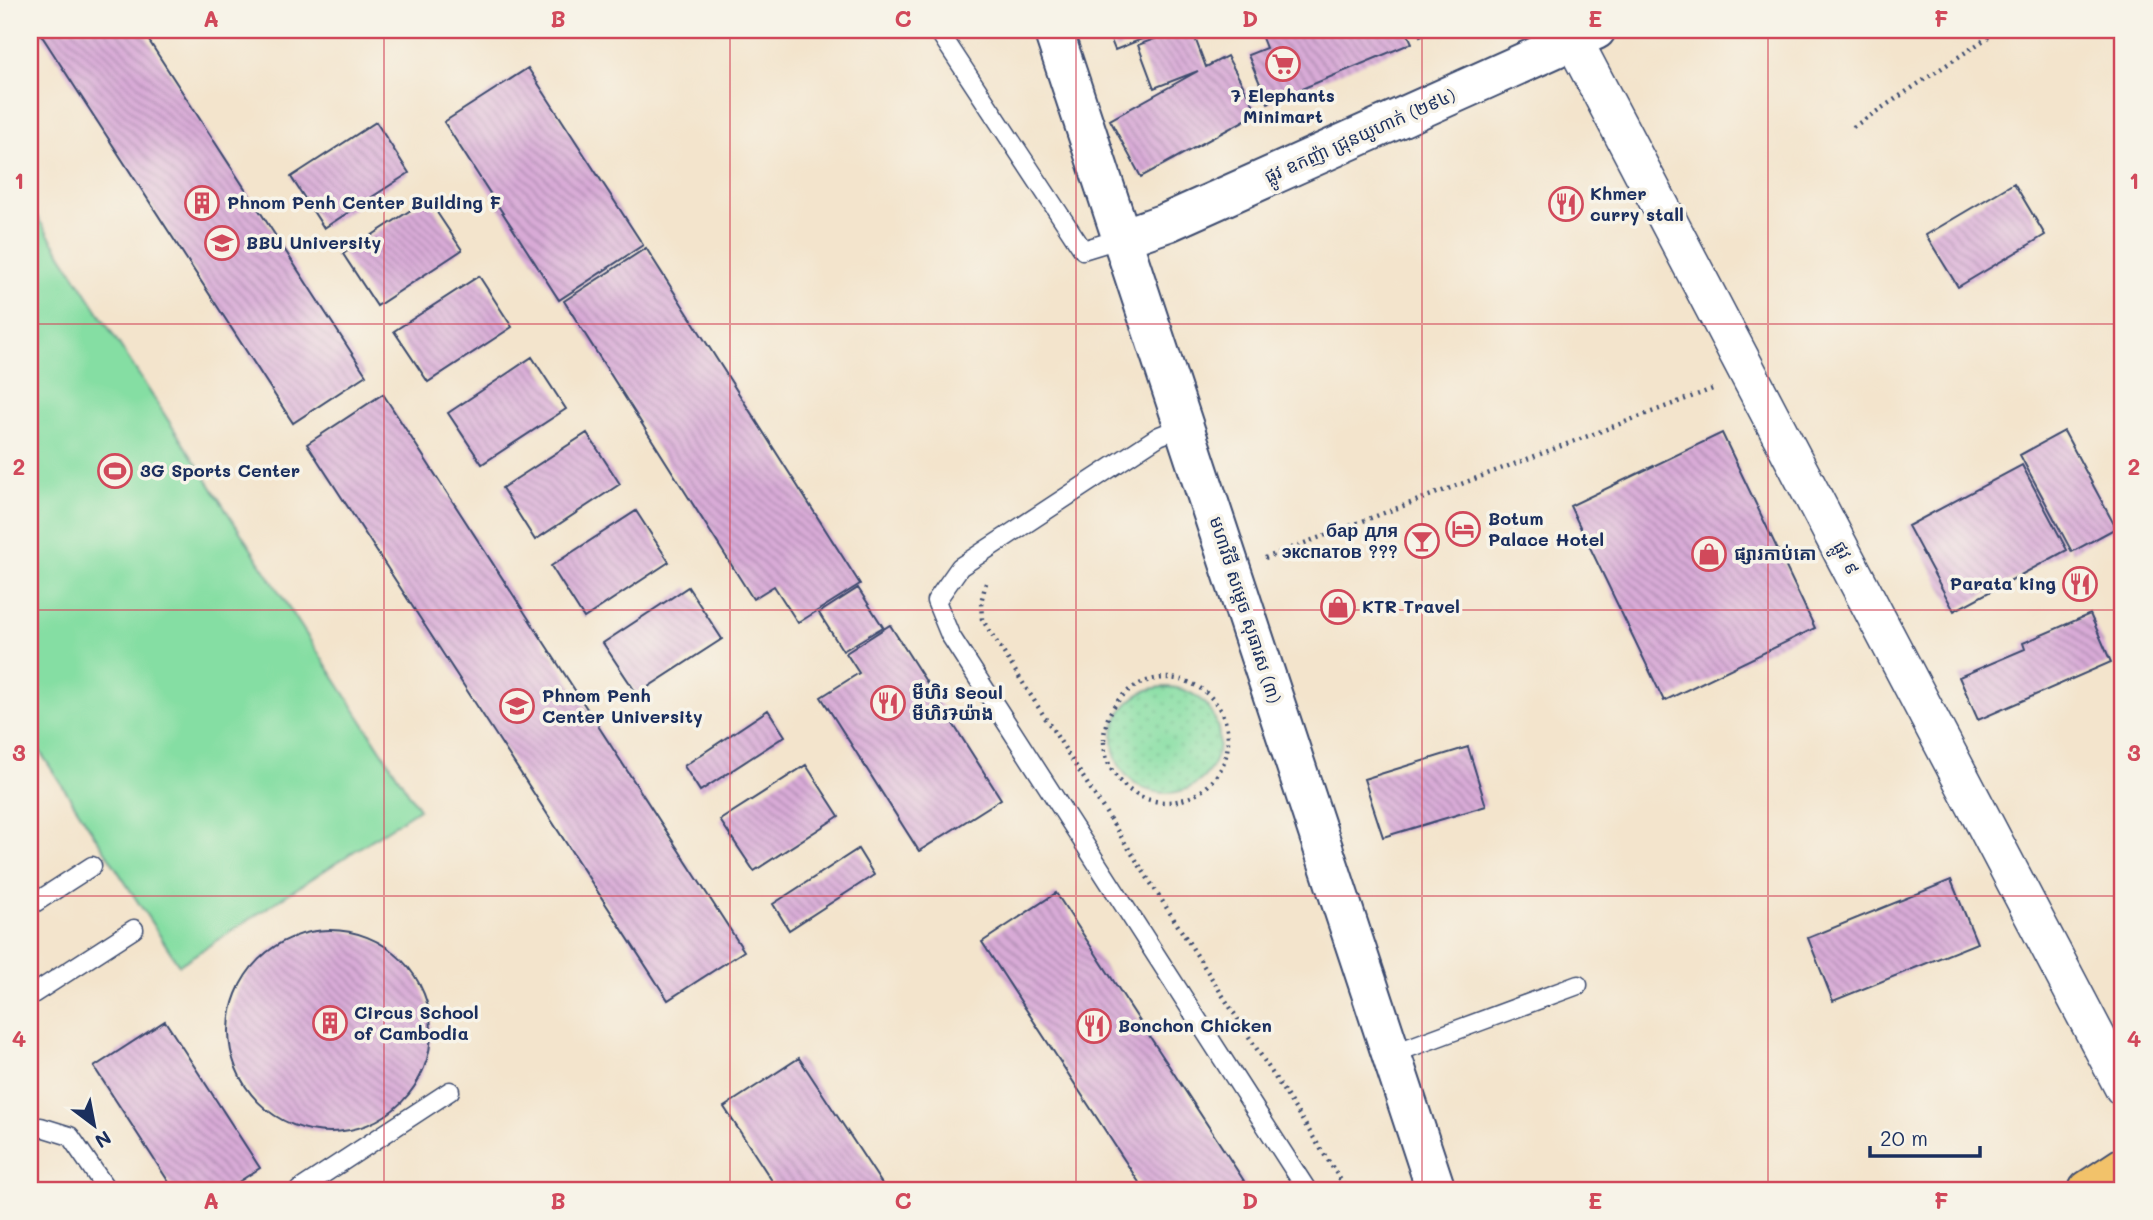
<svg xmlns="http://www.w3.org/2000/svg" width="2153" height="1220" font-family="Mali,'Noto Sans Khmer',sans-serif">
<defs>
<pattern id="park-dots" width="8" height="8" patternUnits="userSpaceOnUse" patternTransform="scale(1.75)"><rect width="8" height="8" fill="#85dea3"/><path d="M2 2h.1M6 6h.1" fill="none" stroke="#72bf8f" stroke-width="1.8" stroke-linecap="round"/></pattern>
<pattern id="building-back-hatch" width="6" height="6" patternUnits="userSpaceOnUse" patternTransform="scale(1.75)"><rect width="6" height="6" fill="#d9abd7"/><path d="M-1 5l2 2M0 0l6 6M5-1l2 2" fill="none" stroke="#af8cb2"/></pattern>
</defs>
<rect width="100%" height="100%" fill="#f7f3e8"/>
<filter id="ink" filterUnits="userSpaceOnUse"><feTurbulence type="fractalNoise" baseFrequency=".0143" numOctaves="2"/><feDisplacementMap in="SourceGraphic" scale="14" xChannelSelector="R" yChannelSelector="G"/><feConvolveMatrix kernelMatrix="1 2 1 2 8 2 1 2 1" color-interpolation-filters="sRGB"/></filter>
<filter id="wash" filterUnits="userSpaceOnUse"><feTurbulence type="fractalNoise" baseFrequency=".00686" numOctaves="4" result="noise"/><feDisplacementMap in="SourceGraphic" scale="28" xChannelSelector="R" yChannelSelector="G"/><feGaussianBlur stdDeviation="1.57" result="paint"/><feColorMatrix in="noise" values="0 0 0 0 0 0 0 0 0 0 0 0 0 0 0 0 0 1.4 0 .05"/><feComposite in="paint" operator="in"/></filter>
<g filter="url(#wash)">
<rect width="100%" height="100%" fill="#f3e4cc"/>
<path fill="#85dea3" stroke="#508680" stroke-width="2" d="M30,206L419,809L179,965L30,736Z"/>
<path fill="url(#park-dots)" stroke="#508680" stroke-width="2" d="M1113 740a53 53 0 1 1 106 0a53 53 0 1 1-106 0Z"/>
<g id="blocks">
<path fill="url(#building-back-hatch)" d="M38,30H142L366,375L293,423Z
M1107,30H1164L1115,50Z
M1178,30H1192L1206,67L1227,56L1258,113L1141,177L1110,120L1198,71L1154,88L1138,45Z
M1259,30H1406L1412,43L1268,103L1248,55L1266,48Z
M1418,30H1433L1420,36Z
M528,68L643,245L559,300L444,122Z
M376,122L409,173L324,228L291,177Z
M2014,183L2045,235L1958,287L1926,235Z
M428,199L462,250L377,306L343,254Z
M646,248L860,584L798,623L774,586L753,599L564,301Z
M479,276L512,327L428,382L394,331Z
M532,357L566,409L482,464L448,413Z
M383,394L744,951L668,1000L307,444Z
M2064,431L2116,528L2072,552L2020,455Z
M587,433L620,484L535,540L502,488Z
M1722,433L1815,628L1664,701L1570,506Z
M2022,465L2067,550L1954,611L1908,526Z
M636,511L669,562L584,618L551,566Z
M688,587L722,639L637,694L603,643Z
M858,588L883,627L843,651L819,613Z
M2090,614L2111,662L1978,720L1959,677L2025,649L2023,643Z
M890,625L1001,799L919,851L821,697L859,673L846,653Z
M768,710L785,736L700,791L684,766Z
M1468,747L1486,806L1383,837L1364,779Z
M806,765L839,816L754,871L720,820Z
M858,849L874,875L789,930L773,904Z
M1951,880L1977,943L1833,1001L1808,938Z
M1056,893L1250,1190H1144L982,942Z
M229 1031a101 101 0 1 1 202 0a101 101 0 1 1-202 0Z
M165,1021L260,1168L226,1190H174L94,1067Z
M799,1058L886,1190H778L724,1107Z"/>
</g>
</g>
<g filter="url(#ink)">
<use href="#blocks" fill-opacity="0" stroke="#3b4a6e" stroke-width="2"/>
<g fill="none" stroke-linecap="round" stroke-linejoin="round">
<g stroke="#3b4a6e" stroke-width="21">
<path id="service" d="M938,30L1083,250L1122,238
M1184,426L1159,436L960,567L936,601L950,635L1307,1190
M30,906L92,866
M30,996L134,929
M1392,1054L1578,985
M30,1132L41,1127L70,1136L107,1190
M299,1190L450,1091"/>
</g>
<g stroke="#3b4a6e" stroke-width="40">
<path id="minor" d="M1568,30L2123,1087"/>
</g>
<g stroke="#3b4a6e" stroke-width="42">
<path id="tertiary" d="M1053,30L1436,1190
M1122,238L1168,222L1596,30"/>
</g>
<g stroke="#3b4a6e" stroke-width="42">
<path id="primary" d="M2088,1190L2123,1167"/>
</g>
<path stroke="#3b4a6e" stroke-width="4.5" stroke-dasharray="2 5" stroke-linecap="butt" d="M1853,127L1999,30
M1265,558L1715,388
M986,583L981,602L982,619L1347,1190
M1104 740a62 62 0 1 1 124 0a62 62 0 1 1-124 0Z"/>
<use href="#service" stroke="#fff" stroke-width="18"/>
<use href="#minor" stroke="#fff" stroke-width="37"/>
<use href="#tertiary" stroke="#fff" stroke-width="38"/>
<use href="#primary" stroke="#f2c26a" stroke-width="38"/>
</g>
</g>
<path fill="none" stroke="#d1495b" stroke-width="2" stroke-opacity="0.55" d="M384,30V1190M730,30V1190M1076,30V1190M1422,30V1190M1768,30V1190M30,324H2123M30,610H2123M30,896H2123"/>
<defs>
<g id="supermarket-ring" transform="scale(1.75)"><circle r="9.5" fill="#f7f3e8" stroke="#d1495b" stroke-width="1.5"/><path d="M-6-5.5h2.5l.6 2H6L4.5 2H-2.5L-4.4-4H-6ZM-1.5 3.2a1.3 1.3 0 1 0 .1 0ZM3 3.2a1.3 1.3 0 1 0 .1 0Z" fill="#d1495b"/></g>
<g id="building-ring" transform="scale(1.75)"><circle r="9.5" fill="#f7f3e8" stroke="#d1495b" stroke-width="1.5"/><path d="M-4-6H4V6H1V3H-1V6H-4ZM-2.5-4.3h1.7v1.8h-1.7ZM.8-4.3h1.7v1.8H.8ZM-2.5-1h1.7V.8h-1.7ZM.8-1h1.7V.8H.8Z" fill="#d1495b"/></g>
<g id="restaurant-ring" transform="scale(1.75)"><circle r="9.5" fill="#f7f3e8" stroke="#d1495b" stroke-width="1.5"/><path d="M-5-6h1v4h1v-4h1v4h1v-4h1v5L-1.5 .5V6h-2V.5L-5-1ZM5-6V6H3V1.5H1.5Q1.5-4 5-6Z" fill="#d1495b"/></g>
<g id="school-ring" transform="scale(1.75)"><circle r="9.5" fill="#f7f3e8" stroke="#d1495b" stroke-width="1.5"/><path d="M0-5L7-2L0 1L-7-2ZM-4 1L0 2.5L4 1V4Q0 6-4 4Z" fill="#d1495b"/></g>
<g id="stadium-ring" transform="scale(1.75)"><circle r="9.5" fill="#f7f3e8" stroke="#d1495b" stroke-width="1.5"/><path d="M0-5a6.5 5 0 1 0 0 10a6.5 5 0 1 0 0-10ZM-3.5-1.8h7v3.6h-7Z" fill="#d1495b"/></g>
<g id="hotel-ring" transform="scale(1.75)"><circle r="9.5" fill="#f7f3e8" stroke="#d1495b" stroke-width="1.5"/><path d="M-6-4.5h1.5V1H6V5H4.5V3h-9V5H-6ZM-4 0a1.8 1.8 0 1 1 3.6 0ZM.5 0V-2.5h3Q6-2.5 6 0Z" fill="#d1495b"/></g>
<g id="bar-ring" transform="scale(1.75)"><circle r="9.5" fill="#f7f3e8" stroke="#d1495b" stroke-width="1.5"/><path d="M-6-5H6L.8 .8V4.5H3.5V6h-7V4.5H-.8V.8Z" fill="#d1495b"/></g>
<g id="shop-ring" transform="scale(1.75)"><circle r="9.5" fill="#f7f3e8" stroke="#d1495b" stroke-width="1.5"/><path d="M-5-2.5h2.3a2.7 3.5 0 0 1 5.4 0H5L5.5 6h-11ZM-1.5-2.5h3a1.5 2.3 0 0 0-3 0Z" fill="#d1495b"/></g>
</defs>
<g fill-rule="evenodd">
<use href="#supermarket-ring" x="1283" y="64"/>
<use href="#building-ring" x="202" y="203"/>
<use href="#restaurant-ring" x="1566" y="204"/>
<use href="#school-ring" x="222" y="243"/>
<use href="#stadium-ring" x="115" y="471"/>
<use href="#hotel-ring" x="1463" y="529"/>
<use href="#bar-ring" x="1422" y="541"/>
<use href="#shop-ring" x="1709" y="554"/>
<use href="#restaurant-ring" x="2080" y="584"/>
<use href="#shop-ring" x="1338" y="607"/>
<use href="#restaurant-ring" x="888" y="703"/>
<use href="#school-ring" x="517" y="706"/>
<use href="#building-ring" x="330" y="1023"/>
<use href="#restaurant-ring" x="1094" y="1026"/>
</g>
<g text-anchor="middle" stroke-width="7" stroke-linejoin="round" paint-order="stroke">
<g font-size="18" font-weight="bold" fill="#1b2f5e" stroke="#f7f3e8" text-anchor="start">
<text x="1283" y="102" text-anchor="middle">7 Elephants<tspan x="1283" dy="21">Minimart</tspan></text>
<text x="1590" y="200">Khmer<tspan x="1590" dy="21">curry stall</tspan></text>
<text x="227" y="209">Phnom Penh Center Building F</text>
<text x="246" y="249">BBU University</text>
<text x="140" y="477">3G Sports Center</text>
<text x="1488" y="525">Botum<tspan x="1488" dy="21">Palace Hotel</tspan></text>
<text x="1398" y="537" text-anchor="end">бар для<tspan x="1398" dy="21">экспатов ???</tspan></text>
<text x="1734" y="560">ផ្សារកាប់គោ</text>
<text x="2056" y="590" text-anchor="end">Parata king</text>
<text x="1362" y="613">KTR Travel</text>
<text x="912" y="699">មីហិរ Seoul<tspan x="912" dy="21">មីហិរ7យ៉ាង</tspan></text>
<text x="542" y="702">Phnom Penh<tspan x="542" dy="21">Center University</tspan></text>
<text x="354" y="1019">Circus School<tspan x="354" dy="21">of Cambodia</tspan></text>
<text x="1118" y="1032">Bonchon Chicken</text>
</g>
<g font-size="18" fill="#1b2f5e" stroke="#f7f3e8">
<text transform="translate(1360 136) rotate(-24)" y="6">ផ្លូវ ឧកញ៉ា ជ្រុនយូហាក់ (២៩៤)</text>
<text transform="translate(1846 558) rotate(63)" y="6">ផ្លូវ ៩</text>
<text transform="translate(1245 610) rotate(72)" y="6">មហាវិថី សម្តេច សុធារស (៣)</text>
</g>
</g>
<rect width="2153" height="1220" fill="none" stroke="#f7f3e8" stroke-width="77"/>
<g transform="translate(94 1125) rotate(148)" stroke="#f7f3e8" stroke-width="5" paint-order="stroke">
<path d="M0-5L12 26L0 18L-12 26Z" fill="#1b2f5e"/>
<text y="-10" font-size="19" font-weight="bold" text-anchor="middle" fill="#1b2f5e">N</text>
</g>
<path d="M1870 1146v10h110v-10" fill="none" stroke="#1b2f5e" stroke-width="3.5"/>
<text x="1880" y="1146" font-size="21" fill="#1b2f5e" stroke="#f7f3e8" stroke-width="5" paint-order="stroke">20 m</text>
<rect x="38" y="38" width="2076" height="1144" fill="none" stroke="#d1495b" stroke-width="2.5"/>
<g font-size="23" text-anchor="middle" font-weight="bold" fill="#d1495b">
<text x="211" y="27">A</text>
<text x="558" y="27">B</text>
<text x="903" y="27">C</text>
<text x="1250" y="27">D</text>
<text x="1595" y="27">E</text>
<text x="1941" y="27">F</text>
<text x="19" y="189">1</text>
<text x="2134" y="189">1</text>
<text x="19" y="475">2</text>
<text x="2134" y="475">2</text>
<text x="19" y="761">3</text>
<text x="2134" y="761">3</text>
<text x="19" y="1047">4</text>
<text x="2134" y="1047">4</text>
<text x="211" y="1209">A</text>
<text x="558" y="1209">B</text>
<text x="903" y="1209">C</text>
<text x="1250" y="1209">D</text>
<text x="1595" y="1209">E</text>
<text x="1941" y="1209">F</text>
</g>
</svg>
